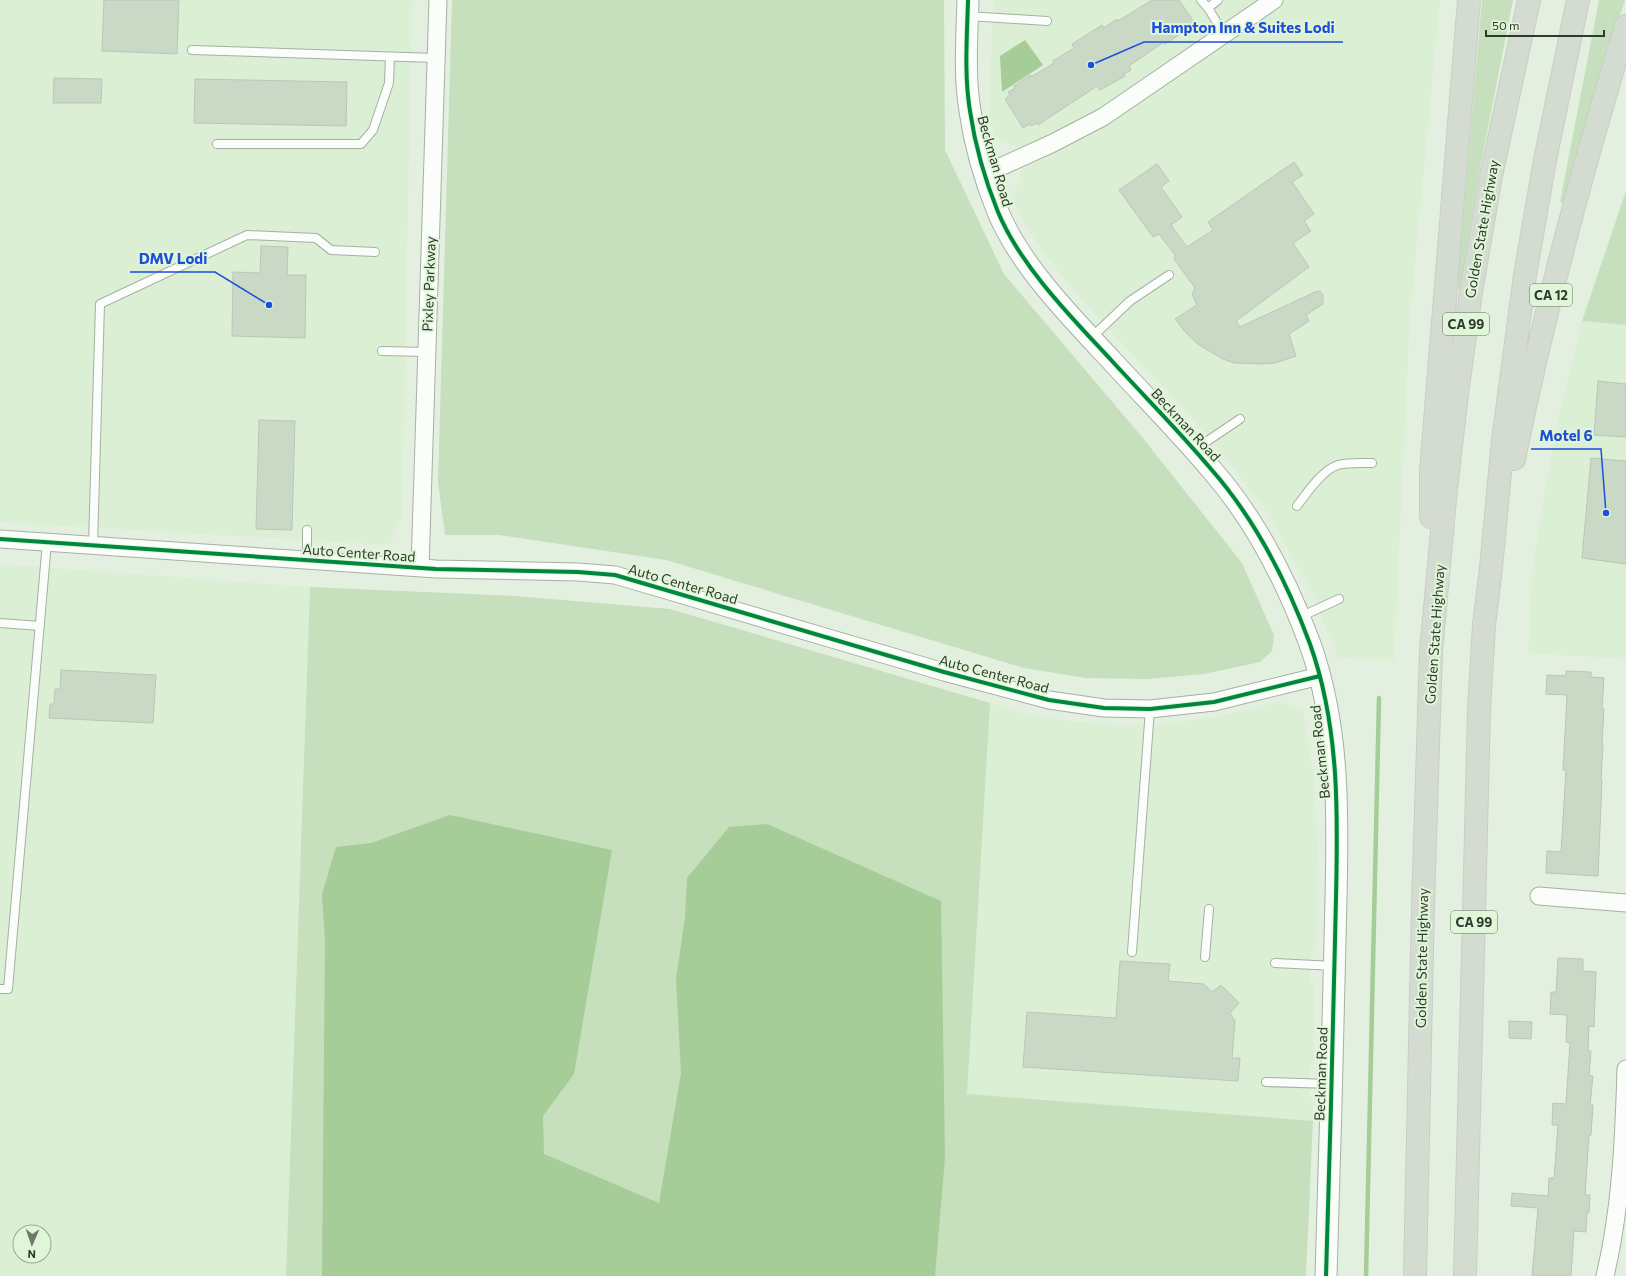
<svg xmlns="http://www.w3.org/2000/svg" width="1626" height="1276" font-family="Commissioner,sans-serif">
<rect width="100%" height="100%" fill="#e4f0df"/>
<path fill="#dbefd4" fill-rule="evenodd" d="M0,0H412L402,517L389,545L0,522Z
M993,0H1440L1410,315L1394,660L1338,658L1311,591L1269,514L1220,451L1186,411L1086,305L1047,257L1025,225L1014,203L1015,189L1022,180L1015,145L1004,143L996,136L989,114Z
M1582,321L1626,325V659L1528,653L1532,574L1544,494L1562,402Z
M0,564L310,587L286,1276H0ZM20,1232H44V1256H20Z
M1281,702L1303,712L1314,779L1317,848L1316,945L1311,953L1310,980L1315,985L1314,1063L1310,1069L1309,1094L1313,1102V1121L966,1094L990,703L1029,715L1069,721L1126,725L1170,723L1219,716Z"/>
<path fill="#c6dfbd" d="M452,0H944L945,150L1004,274L1142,437L1242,563L1274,635L1272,651L1260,662L1204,674L1147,679L1086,678L1024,668L666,560L499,535H445L438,482Z
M1482,0H1513L1478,178L1460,289H1457Z
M1599,0H1625L1611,43L1570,205L1560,202Z
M1626,191V325L1582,321Z
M310,587L515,596L670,609L990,703L967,1094L1313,1121L1306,1276H286Z"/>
<path fill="#a6cc98" d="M1025,40L1043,65L1002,92L1000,56Z
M450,815L612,850L574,1074L543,1116L544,1154L659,1203L681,1073L676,979L685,918L687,878L729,827L767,824L941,901L945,1157L935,1276H322L325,940L322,894L336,847L371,843Z"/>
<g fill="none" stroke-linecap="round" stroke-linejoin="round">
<path stroke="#a6cc98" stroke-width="4.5" d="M1366,1276L1379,698"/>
</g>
<path fill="#cad9c5" stroke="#bcc5b8" d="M104,0H179L177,54L102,51Z
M1152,0H1179L1194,22L1180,30L1182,33L1165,44L1164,42L1129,66L1131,70L1124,74L1125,76L1100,90L1097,86L1038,125L1037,123L1031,126L1030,124L1023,128L1005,99L1010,95L1008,92L1015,88L1014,86L1030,75L1031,77L1054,63L1053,61L1074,48L1072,44L1102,25L1104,28L1117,19L1118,21Z
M54,78L102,79L101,103H53Z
M195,79L347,82L346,126L194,123Z
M1294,162L1303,175L1292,182L1314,214L1304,221L1311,231L1293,243L1309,267L1236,321L1240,327L1315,292L1320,291L1323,295V304L1306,315L1309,321L1289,334L1296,356L1275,363L1263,364L1234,363L1223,359L1199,345L1186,333L1175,319L1197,305L1192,294L1195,288L1174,259L1175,255L1159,234L1153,237L1119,190L1157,164L1169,181L1161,187L1182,217L1171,225L1187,247L1213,230L1208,222Z
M261,246L288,247L287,275H306L305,338L232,336L233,272L260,273Z
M1598,381L1626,384V437L1594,435Z
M259,420L295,421L292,530L256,529Z
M1591,458L1626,461V564L1582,558Z
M61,670L156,675L153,723L49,718L50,704H54L55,689H60Z
M1566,671L1591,672V677L1604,678L1602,709H1604L1602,744H1603L1601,780H1602L1598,876L1546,873L1547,851L1561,852L1566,770H1563L1567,695L1546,694L1547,675L1566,676Z
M1558,958L1583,959V971L1596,972L1594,1027L1589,1026L1588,1051H1591L1589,1076H1593L1590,1105H1593L1591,1135H1589L1585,1195H1590L1589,1213H1587L1586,1232L1574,1231L1571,1276H1532L1538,1208L1511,1206L1512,1193L1548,1196L1549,1178H1554L1558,1125H1552L1553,1103L1566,1104L1570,1043L1566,1042L1567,1015L1550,1014L1551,992H1556Z
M1120,961L1170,964L1168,981L1204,984L1212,992L1221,985L1239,1003L1230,1013L1235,1021L1232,1058H1240L1238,1081L1023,1067L1027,1012L1116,1018Z
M1509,1021L1532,1022L1531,1039L1509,1038Z"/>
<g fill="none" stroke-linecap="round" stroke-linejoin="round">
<g stroke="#a6b0a2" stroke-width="10">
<path id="service" d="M1201,0L1208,8L1224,34
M1208,8L1218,0
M968,16L1047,21
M192,50L436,58
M217,144H361L373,130L389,83L390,57
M1091,338L1130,301L1169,275
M382,351L427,352
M1194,450L1240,419
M1297,506C1306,494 1323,469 1338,465C1349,462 1362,463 1372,463
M93,545L100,304L247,235L316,238L331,250L375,252
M307,560V530
M1300,617L1339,599
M0,623L40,626
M1132,952L1150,709
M1205,957L1209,909
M1275,963L1334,966
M0,989H8L47,542
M1266,1082L1331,1084"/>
</g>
<g stroke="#a6b0a2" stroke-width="19">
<path id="minor" d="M985,174L1053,143L1103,117L1274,0
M0,539L436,569L578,572L615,575L944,672L1049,700L1104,708L1150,709L1214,702L1320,676
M420,568L438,0
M1539,896L1626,903
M1605,1276C1621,1209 1624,1138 1626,1069"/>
</g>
<g stroke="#a6b0a2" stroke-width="23">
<path id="tertiary" d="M968,0C967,37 964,75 970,111C975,145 985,180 998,212C1021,267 1072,318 1112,361C1145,397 1180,432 1211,469C1255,519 1287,582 1310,644C1344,739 1337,842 1335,941C1333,1053 1329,1164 1326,1276"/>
</g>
<g stroke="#c8cec6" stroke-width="24">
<path id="motorway" d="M1514,459C1544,313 1582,169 1626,26
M1431,517V471L1469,0
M1415,1276L1423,904L1431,651L1446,489L1457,394L1471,292L1491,176L1529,0
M1465,1276L1479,710L1484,625L1491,568L1503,440L1525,275L1545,160L1578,0"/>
</g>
<use href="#service" stroke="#fbfdfa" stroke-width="8"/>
<use href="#minor" stroke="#fbfdfa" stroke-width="17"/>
<use href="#tertiary" stroke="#fbfdfa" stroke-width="21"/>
<use href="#motorway" stroke="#d4dcd1" stroke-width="22"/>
<g stroke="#e0f6d9" stroke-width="6">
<path id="cycleway" d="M968,0C967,37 964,75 970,111C975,145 985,180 998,212C1021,267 1072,318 1112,361C1145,397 1180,432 1211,469C1255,519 1287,582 1310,644C1344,739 1337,842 1335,941C1333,1053 1329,1164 1326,1276
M0,539L436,569L578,572L615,575L944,672L1049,700L1104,708L1150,709L1214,702L1320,676"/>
</g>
<use href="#cycleway" stroke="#00873e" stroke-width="4"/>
</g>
<g text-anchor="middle" stroke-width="4" stroke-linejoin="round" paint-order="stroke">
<g fill="#e0f6d9" stroke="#657261" stroke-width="1">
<rect x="1530" y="284" width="42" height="22" rx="3"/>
<rect x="1443" y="313" width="46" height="22" rx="3"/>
<rect x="1451" y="911" width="46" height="22" rx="3"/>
</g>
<g font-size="13" font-weight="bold" fill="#30392d">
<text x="1551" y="300">CA 12</text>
<text x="1466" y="329">CA 99</text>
<text x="1474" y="927">CA 99</text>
</g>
<g font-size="14" fill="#30392d" stroke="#e0f6d9">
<text transform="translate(995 161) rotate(74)" y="5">Beckman Road</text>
<text transform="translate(1482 229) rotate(-80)" y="5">Golden State Highway</text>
<text transform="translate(429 284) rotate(-88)" y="5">Pixley Parkway</text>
<text transform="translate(1186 425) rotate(47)" y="5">Beckman Road</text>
<text transform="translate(359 553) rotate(4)" y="5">Auto Center Road</text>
<text transform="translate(683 584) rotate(16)" y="5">Auto Center Road</text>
<text transform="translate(1435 634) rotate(-86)" y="5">Golden State Highway</text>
<text transform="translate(994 674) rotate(15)" y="5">Auto Center Road</text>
<text transform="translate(1320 752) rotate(-96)" y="5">Beckman Road</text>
<text transform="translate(1422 958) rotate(-89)" y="5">Golden State Highway</text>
<text transform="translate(1321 1074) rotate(-88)" y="5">Beckman Road</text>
</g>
</g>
<path fill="none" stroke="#1d4ed8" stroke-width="1.5" d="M1091 65L1144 42H1343M269 305L215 272H130M1606 513L1601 449H1531"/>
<g fill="#1d4ed8" stroke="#e0f6d9" stroke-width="1.5">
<circle cx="1091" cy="65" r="4"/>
<circle cx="269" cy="305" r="4"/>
<circle cx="1606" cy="513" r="4"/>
</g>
<g font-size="15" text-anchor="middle" font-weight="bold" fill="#1d4ed8" stroke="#e0f6d9" stroke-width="4" stroke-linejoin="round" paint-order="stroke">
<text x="1243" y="33">Hampton Inn &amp; Suites Lodi</text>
<text x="173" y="264">DMV Lodi</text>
<text x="1566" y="441">Motel 6</text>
</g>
<g transform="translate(32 1244) rotate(182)"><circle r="19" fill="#e0f6d9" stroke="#9aaa94"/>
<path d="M0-3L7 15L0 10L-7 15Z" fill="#6f796b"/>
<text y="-6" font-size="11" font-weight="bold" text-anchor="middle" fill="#30392d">N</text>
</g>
<path d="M1486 30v6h118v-6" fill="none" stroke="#30392d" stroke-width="2"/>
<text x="1492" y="30" font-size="12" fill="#30392d" stroke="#e0f6d9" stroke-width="3" paint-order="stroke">50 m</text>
</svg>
